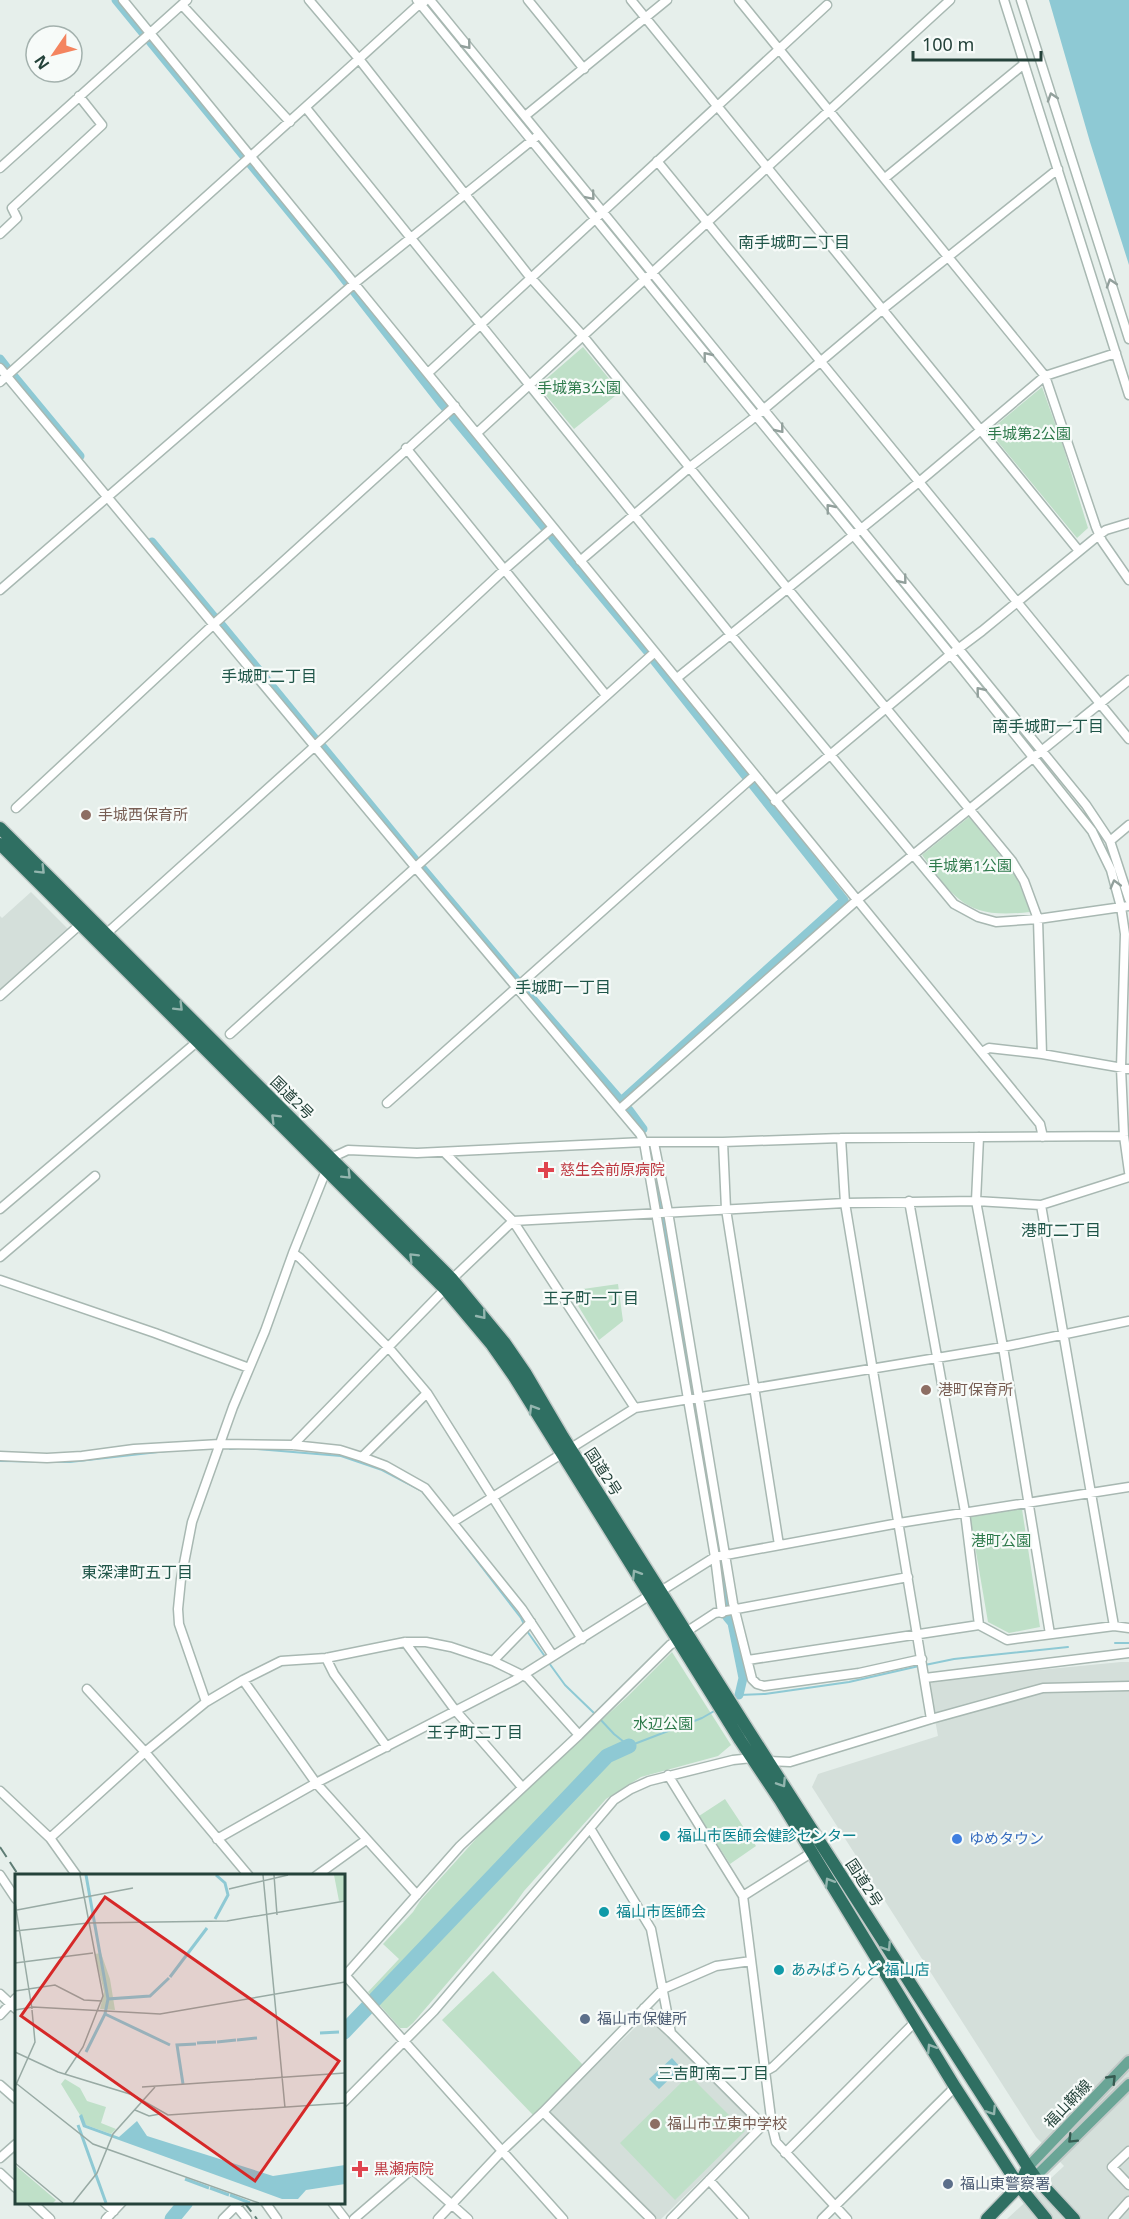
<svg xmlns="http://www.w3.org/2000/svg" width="1129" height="2219" font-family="'Noto Sans','Noto Sans JP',sans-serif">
<rect width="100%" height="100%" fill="#e6efeb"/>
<path fill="#d4dfda" d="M31,892L69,930L0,991V916L2,918Z
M1121,1662H1129V2219H1007L1064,2166L1036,2137L812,1787L818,1774L938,1736L928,1681Z
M649,2018L750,2118L751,2131L661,2219H657L549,2114L550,2109L644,2019Z"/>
<path fill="#bfe0c8" d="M583,347L620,392L574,429L538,386Z
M1042,387L1062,443L1088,528L1077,538L989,431Z
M969,817L1016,875L1030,912C967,919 957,902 922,855Z
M618,1284L623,1321L599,1340L569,1291Z
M1022,1509L1040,1627L1009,1633L988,1622L970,1517Z
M672,1652L731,1745L718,1756L641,1777L606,1799L524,1891L514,1905L413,2023L407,2028H400L368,1992L399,1959L383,1944L413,1912L420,1901L493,1820L628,1696Z
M725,1799L756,1846L730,1864L699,1816Z
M493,1971L584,2066L533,2115L442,2020Z
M689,2075L745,2131L675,2200L620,2143Z"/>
<path fill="#8ec9d4" d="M1049,0H1129V265L1090,142Z
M672,2058L681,2068L659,2089L649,2079Z"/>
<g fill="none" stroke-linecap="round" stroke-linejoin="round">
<path stroke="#8ec9d4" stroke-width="2" d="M200,1449H212
M230,1449L239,1448
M257,1449L341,1456L382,1470L422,1491L436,1508
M0,1461L70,1462L167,1451
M451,1527L521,1618L525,1626
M527,1631L546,1658
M1115,1643H1129
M549,1663L565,1685L595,1714
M925,1665L954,1659L1068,1647
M734,1699L739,1695L765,1694L849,1682L919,1666
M599,1718L614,1734L629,1746L702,1718L716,1710"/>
<path stroke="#8ec9d4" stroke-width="9" d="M116,0L338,271L442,404L647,651
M0,359L7,368
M13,375L80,456
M152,542L215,618
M220,623L316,740
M322,746L417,862
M422,868L519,983
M523,988L621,1101L844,900L652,658
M629,1110L643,1129
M649,1149L661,1202L713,1511L727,1617L732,1623L743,1678L739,1695"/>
<path stroke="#8ec9d4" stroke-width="15" d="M344,2032L607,1756L629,1746
M172,2219L186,2202"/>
<g stroke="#a8b8b2" stroke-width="11">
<path id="minor" d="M123,0L1040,1124L1043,1137
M309,0L359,59L530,277L583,336L788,589L1012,861L1024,881L1038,919L1042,1054
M417,0L960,666L1092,831L1111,870L1121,907L1125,934L1121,1068L1124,1136L1129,1172
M430,0L1086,805L1110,841L1129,899
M528,0L584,69
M631,0L1079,551
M739,0L1045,376L1096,527L1102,541L1129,580
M1004,0L1129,395
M1021,0L1129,339
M182,5L290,122
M306,108L731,635L954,904L978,917L996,922L1038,919L1129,906
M525,116L667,0
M657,161L1129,739
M0,168L187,0
M885,178L1024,64
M0,234L17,218L12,208L102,125L79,96
M0,368L416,868L640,1134L644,1142L715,1557L722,1613
M428,373L827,5
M0,382C138,257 278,133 416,7L424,2
M477,433L950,0
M406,448L605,694
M580,561L690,467L751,420L883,309L1058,169
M0,590L355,283L536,137
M677,678L919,482L1045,376L1116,353
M775,801L946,658L982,631L1099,535L1106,530L1129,523
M16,808L214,624L455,406
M1110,841L1129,825
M106,934L315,746L505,569L552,528
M0,996L84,921
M230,1034L655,652
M982,1052L989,1048L1042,1054L1129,1069
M387,1103L754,776
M620,1109L856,901L1129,680
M979,1137L976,1201L1003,1347L1050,1634
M841,1138L845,1203L931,1719
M723,1142L726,1209L779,1545
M654,1143L668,1212L733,1603L752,1679L757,1684L764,1686L859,1673L922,1659
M444,1152L513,1221L635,1408
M909,1201L965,1512L979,1625
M1041,1205L1114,1626
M0,1209L198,1041
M293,1253L300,1258L389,1348L427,1393L582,1639
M0,1257L95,1176
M452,1279L513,1221L845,1203L976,1201L1041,1205L1129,1177
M0,1280L155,1333L249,1368
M293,1445L445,1289
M0,1456L47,1458L82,1456L134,1449L220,1444L293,1445L340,1450L362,1457L386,1466L425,1488L522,1609L553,1656
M362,1457L427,1393
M453,1522L635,1408L1003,1347L1129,1321
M661,1591L715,1557L899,1523L1129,1487
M686,1632L715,1613L908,1577
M405,1642L455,1710L522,1787
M326,1658L334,1674L387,1747
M748,1660L979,1625L1007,1640L1114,1626L1129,1628
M493,1661L531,1622
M925,1678L1129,1653
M243,1680L316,1783L417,1895
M87,1689L145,1752L249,1876
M206,1702L179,1624L178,1609L181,1579L192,1522L233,1407L265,1331L293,1253L331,1158L348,1150L417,1153L644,1142H723L841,1138L1124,1136
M668,1775L743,1896L772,2126L776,2142L847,2219
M0,1791L50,1838L77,1876
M590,1828L651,1929L671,2033L763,2125L772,2126
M50,1838L145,1752L206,1702L243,1680L281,1661L326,1658L405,1642H426L451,1647L493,1661L528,1678L579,1735
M217,1839L316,1783L515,1680L650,1595
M0,1875L16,1899
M316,1876L366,1840
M743,1896L811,1853
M344,1974L563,2219
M344,1977L460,1846L579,1735L670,1645L678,1640
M0,1994L16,2009
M644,2008L671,2033
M0,2015L16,1998
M766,2071L773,2067L879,1965
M0,2085L16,2099
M344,2102L434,2011L614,1800L631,1789L649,1781L733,1760L752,1758L768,1761L790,1762L931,1719L1043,1688L1129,1686
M543,2112L651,2219
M1129,2151L1112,2167L1129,2185
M785,2153L915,2022
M0,2158L16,2144
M0,2173L16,2188
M709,2180L744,2219
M32,2202L50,2219
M104,2202L114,2211
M265,2202L277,2219
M332,2202L345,2219
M234,2203L247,2219
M106,2219L122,2202
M223,2219L240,2202
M354,2219L412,2169L468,2219
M438,2219L502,2151L543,2112L663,1989L716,1966L751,1961
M671,2219L763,2125
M822,2219L955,2087
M1113,2219L1129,2201"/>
</g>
<g stroke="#c2cac8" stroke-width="14">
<path id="major" d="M1028,2167L1129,2061
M1035,2177L1129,2084"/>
</g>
<g stroke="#c2cac8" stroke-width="15">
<path id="highway" d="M0,828L452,1279L504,1342L526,1374L563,1437L750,1733L1028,2167L1035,2177L1074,2219
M0,844L445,1289L492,1345L515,1378L740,1740L780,1800L955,2087L1019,2186L1046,2219
M987,2219L1019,2186L1028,2167"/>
</g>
<use href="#minor" stroke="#fff" stroke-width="8"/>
<use href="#major" stroke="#6aa596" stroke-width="10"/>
<use href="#highway" stroke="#2f6f62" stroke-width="12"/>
<path stroke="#5f7d75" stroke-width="2" stroke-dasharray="12 6" stroke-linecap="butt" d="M0,1847L19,1876
M244,2202L257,2219"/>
</g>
<defs><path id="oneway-chevron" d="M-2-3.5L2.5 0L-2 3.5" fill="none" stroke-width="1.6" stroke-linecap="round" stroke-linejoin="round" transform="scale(1.5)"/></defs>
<g stroke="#92a09c">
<use href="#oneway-chevron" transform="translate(467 45) rotate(51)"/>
<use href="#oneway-chevron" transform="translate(1052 97) rotate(-108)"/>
<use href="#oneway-chevron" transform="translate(591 196) rotate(50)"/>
<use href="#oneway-chevron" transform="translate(1111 283) rotate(-108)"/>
<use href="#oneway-chevron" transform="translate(707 356) rotate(-129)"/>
<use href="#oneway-chevron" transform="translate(780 429) rotate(51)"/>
<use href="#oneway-chevron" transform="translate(830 508) rotate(-129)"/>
<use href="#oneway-chevron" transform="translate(903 580) rotate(51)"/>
<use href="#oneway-chevron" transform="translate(980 691) rotate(-129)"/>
<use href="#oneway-chevron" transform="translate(1115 884) rotate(-105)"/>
</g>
<g stroke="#93b5ae">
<use href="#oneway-chevron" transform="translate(41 870) rotate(45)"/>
<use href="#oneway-chevron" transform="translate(179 1007) rotate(45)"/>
<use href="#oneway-chevron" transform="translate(275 1118) rotate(-135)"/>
<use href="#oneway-chevron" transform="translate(347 1175) rotate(45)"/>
<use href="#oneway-chevron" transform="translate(413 1257) rotate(-135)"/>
<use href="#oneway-chevron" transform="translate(482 1315) rotate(51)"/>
<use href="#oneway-chevron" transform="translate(533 1409) rotate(-121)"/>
<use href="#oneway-chevron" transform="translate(636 1574) rotate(-122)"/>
<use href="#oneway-chevron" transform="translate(782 1783) rotate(57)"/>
<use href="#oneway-chevron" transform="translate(829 1882) rotate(-121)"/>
<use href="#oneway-chevron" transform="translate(887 1947) rotate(57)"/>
<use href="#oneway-chevron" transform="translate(931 2048) rotate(-122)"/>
<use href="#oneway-chevron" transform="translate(992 2111) rotate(57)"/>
</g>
<g stroke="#365b51">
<use href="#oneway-chevron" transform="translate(1112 2079) rotate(-46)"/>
<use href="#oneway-chevron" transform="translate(1072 2139) rotate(135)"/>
</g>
<g fill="#8d6e63" stroke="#f7fbf9" stroke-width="2">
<circle cx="86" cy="815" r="6"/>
<circle cx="926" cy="1390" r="6"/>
<circle cx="655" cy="2124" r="6"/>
</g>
<g fill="#e0444e" stroke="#f7fbf9" stroke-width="2">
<path d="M543 1161h6v6h6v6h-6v6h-6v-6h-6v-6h6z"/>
<path d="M357 2160h6v6h6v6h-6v6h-6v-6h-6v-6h6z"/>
</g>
<g fill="#0f9aa8" stroke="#f7fbf9" stroke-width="2">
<circle cx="665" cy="1836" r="6"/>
<circle cx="604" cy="1912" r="6"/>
<circle cx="779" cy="1970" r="6"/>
</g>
<circle fill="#3f7fe0" stroke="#f7fbf9" stroke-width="2" cx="957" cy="1839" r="6"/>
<g fill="#5c6f8a" stroke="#f7fbf9" stroke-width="2">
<circle cx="585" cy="2019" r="6"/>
<circle cx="948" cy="2184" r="6"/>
</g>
<g text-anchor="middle" stroke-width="4.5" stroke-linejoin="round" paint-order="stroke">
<g font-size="15" fill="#2d7a4b" stroke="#f7fbf9">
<text x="579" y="393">手城第3公園</text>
<text x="1029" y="439">手城第2公園</text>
<text x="970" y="871">手城第1公園</text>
<text x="1001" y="1546">港町公園</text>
<text x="663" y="1729">水辺公園</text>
</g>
<g font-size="15" fill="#785e54" stroke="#f7fbf9" text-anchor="start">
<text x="98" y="820">手城西保育所</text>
<text x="938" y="1395">港町保育所</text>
<text x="667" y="2129">福山市立東中学校</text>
</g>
<g font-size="15" fill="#24423a" stroke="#f7fbf9">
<text transform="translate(292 1098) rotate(45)" y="5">国道2号</text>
<text transform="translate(603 1472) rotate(57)" y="5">国道2号</text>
<text transform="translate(864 1883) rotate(57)" y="5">国道2号</text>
<text transform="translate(1068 2104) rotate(-46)" y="5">福山鞆線</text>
</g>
<g font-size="15" fill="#be3a42" stroke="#f7fbf9" text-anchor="start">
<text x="560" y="1175">慈生会前原病院</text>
<text x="374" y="2174">黒瀬病院</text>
</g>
<g font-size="15" fill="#0d838f" stroke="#f7fbf9" text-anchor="start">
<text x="677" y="1841">福山市医師会健診センター</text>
<text x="616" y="1917">福山市医師会</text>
<text x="791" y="1975">あみぱらんど 福山店</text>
</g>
<g font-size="15" fill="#366cbe" stroke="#f7fbf9" text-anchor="start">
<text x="969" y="1844">ゆめタウン</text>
</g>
<g font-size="15" fill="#4e5e75" stroke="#f7fbf9" text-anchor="start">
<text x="597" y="2024">福山市保健所</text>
<text x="960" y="2189">福山東警察署</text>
</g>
<g font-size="16" fill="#1f5548" stroke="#f7fbf9">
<text x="794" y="248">南手城町二丁目</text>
<text x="269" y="682">手城町二丁目</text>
<text x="1048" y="732">南手城町一丁目</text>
<text x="563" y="993">手城町一丁目</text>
<text x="1061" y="1236">港町二丁目</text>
<text x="591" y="1304">王子町一丁目</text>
<text x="137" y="1578">東深津町五丁目</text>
<text x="475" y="1738">王子町二丁目</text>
<text x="713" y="2079">三吉町南二丁目</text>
</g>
</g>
<g transform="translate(15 1874)">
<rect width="330" height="330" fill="#e6efeb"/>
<path d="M319,1H330V26L324,27ZM86,79L95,105L100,136L85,135L89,118L80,80ZM50,205L65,214L72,227L91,233L86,249L101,255L96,260L71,251L46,210ZM0,291L41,326L38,329H0Z" fill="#bfe0c8"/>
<path d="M67,240L71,251L104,263L122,247L132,262L258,302L330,291V310L291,316L283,325H267L68,253L64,242Z" fill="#8ec9d4"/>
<path fill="none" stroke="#8ec9d4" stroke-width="3" d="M71,1L93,125M200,45L213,21L210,9L201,1M155,103L192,54M90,140L155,171M305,159L324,158M222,166L242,164M202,168L221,166M182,169L201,168M71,178L90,140L93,125L135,122L154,104M168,210L162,171L181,170M63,251L91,329M170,305L194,314M195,314L214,321M215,321L235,329"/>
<path fill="none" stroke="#98aaa4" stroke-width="1.5" d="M248,1L270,234M259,1L262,41M214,15L273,1M0,28L17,135M2,36L118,14M0,57L73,49L212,47L330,27M0,89L78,79M0,117L40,111L69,126L87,127M0,136L18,133L145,140L330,108M0,178L43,198L118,221L153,241L330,229M50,200L68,173L88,122L65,1M2,210L78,270L244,329M0,213L20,168L17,136M127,213L330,199M120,236L134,242L145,240M0,289L48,329M58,329L82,299L98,260L140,213"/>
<path fill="#d62828" fill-opacity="0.15" stroke="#d62828" stroke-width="3" d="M90,23L324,187L240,307L6,142Z"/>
<rect width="330" height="330" fill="none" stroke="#24423a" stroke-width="3"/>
</g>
<g transform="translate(54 54) rotate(235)"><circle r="28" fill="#f7fbf9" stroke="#a3b1ad" stroke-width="1.5"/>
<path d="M0-4.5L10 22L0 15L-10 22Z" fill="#f4845f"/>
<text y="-9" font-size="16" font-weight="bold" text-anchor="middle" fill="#24423a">N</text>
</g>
<path d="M913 51v9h128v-9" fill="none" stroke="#24423a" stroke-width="3"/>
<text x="922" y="51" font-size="18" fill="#24423a" stroke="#f7fbf9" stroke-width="4.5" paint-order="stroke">100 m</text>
</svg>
